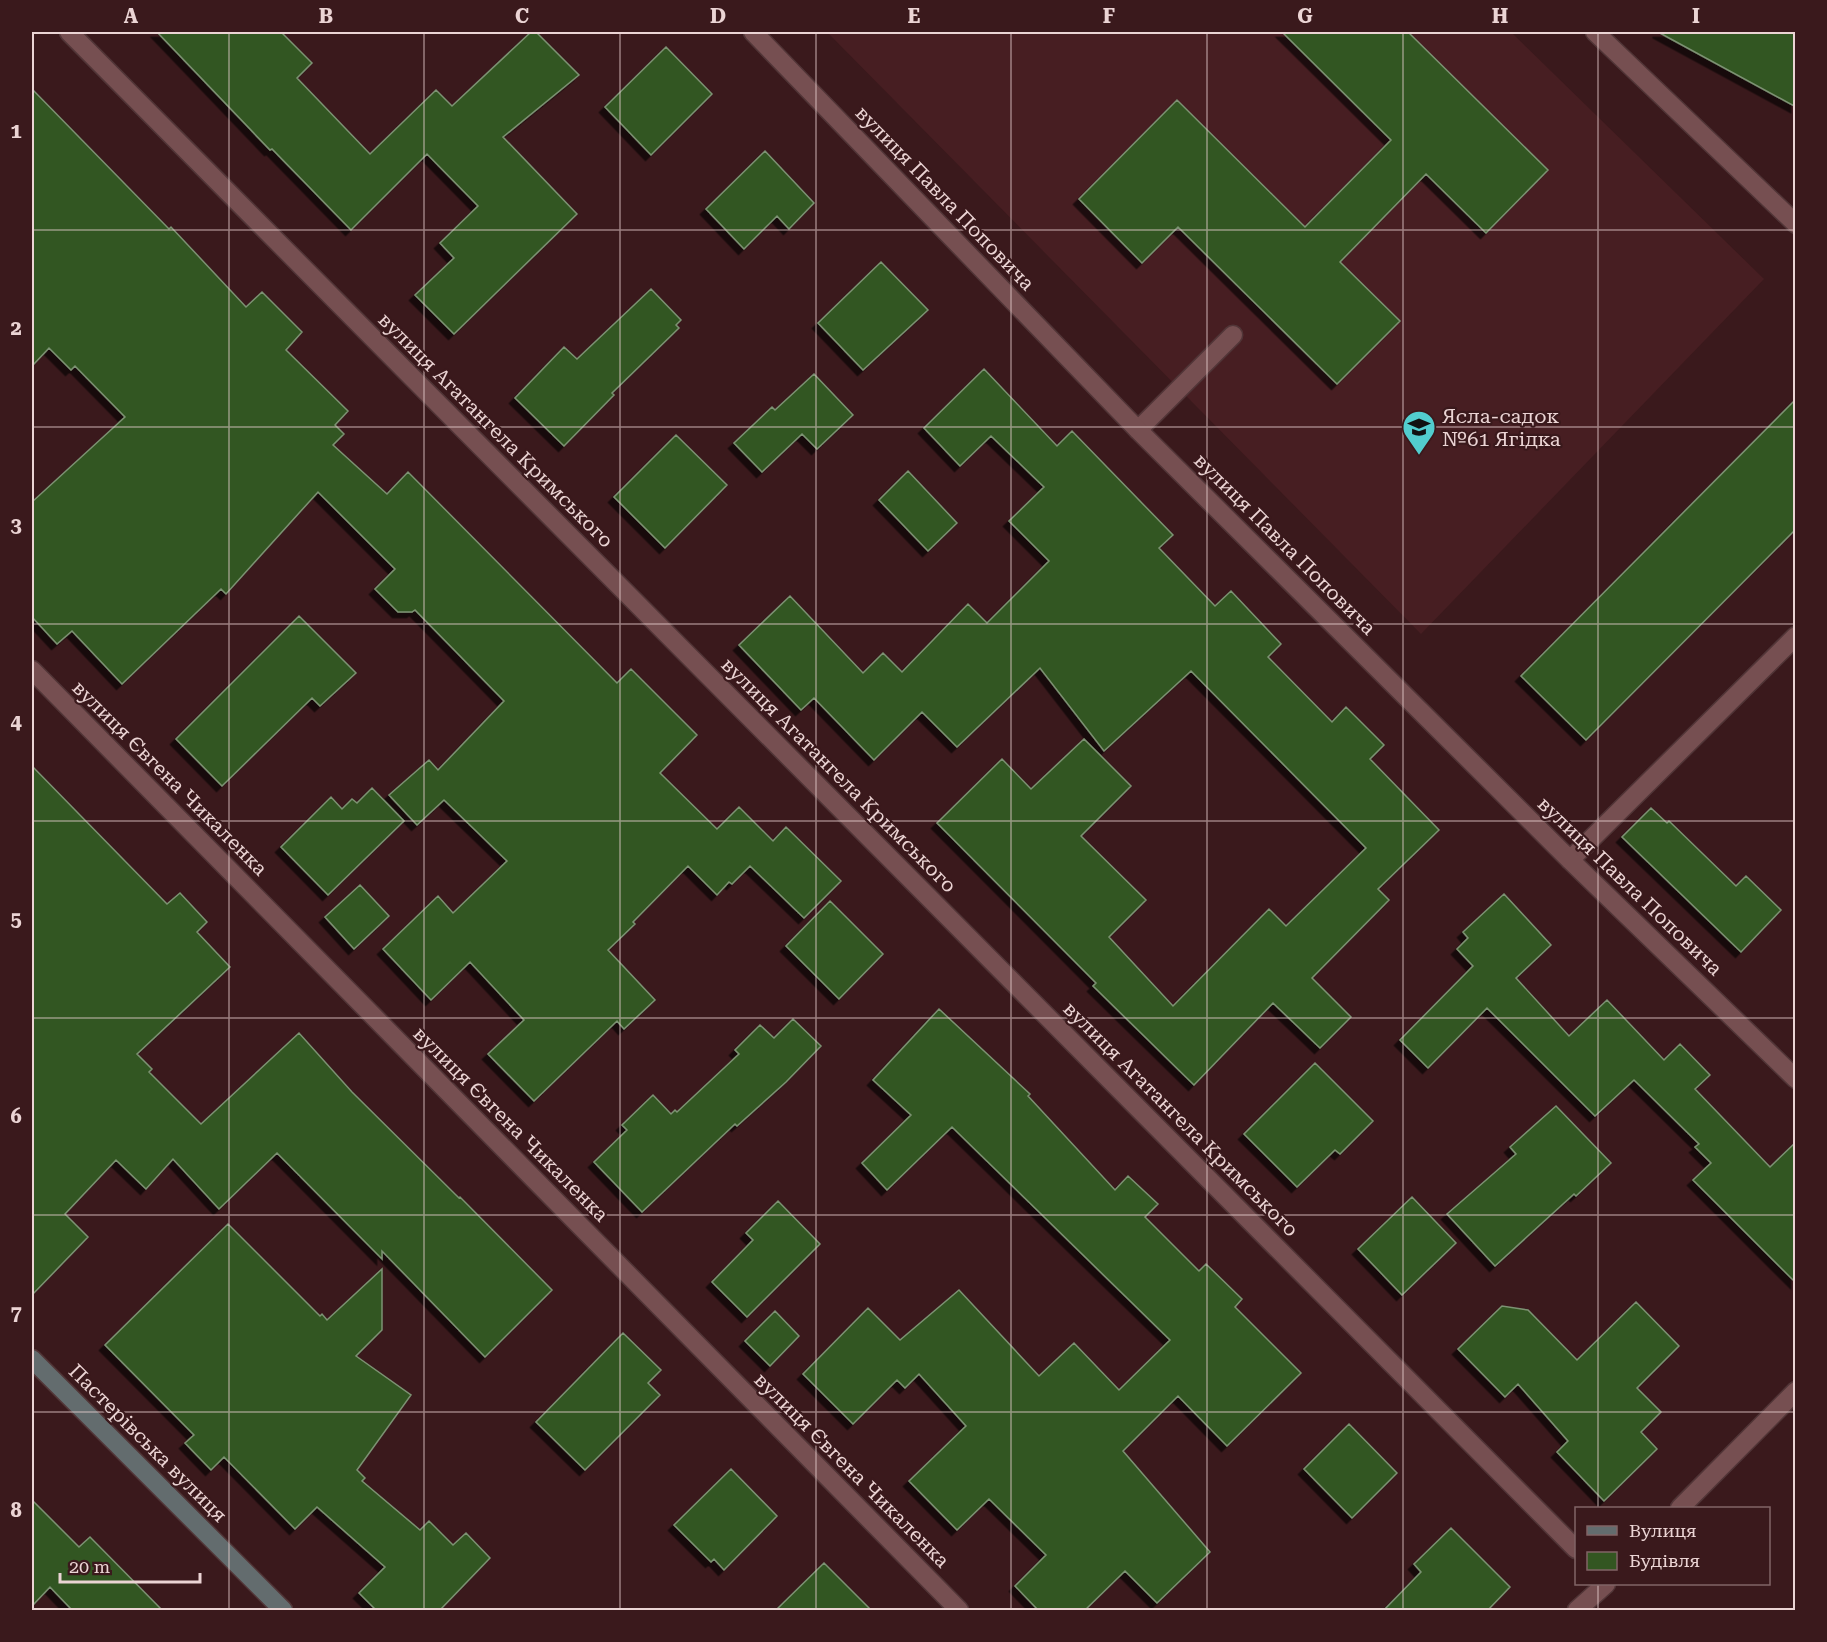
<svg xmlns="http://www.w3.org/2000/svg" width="1827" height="1642" font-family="'Roboto Serif',serif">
<defs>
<filter id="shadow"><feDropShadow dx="-5.5" dy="5.5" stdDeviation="0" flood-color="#0009"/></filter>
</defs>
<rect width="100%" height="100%" fill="#3a191c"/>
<path fill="#471e22" d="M827,32H1511L1764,279L1421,634Z"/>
<path fill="#335621" stroke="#7c9273" stroke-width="1.5" filter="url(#shadow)" d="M157,32H281L312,63L297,78L370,154L436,90L452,106L531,32H536L579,75L503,137L577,214L454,334L415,295L454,258L440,243L478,206L427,154L351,230L272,149L270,150Z
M1282,32H1408L1548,170L1486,233L1426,174L1340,262L1400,321L1337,384L1178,227L1142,263L1079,199L1177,100L1305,227L1391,140Z
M1658,32H1796V107Z
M666,47L712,94L651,155L605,107Z
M32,89L169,229L171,227L246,307L262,292L302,332L286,350L348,411L335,425L344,434L333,445L387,494L408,472L617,683L631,669L697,735L660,773L717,829L739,807L773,841L786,827L841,881L804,918L750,866L732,884L729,882L717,895L688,866L633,922L635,924L608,950L655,1000L624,1029L617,1021L534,1101L488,1054L524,1020L470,962L431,1000L383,949L438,896L453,913L507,861L444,800L417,825L389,795L429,760L438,770L504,701L415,610L412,612H398L375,589L395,569L318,492L226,594L221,589L122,684L72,631L57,644L32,617V502L125,417L75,366L71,370L49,348L32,366Z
M765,151L814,203L789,229L777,216L744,249L706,209Z
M881,262L928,310L863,370L818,323Z
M651,289L681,320L676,325L679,328L612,393L614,395L564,446L515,398L564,347L577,359Z
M984,369L1057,446L1072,431L1105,465L1173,535L1159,548L1215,606L1231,591L1281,644L1268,657L1332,722L1346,707L1384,745L1370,759L1439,830L1378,889L1389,900L1312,978L1351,1017L1320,1048L1273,1003L1194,1085L1093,986L1096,983L937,823L1002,759L1031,789L1084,739L1131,786L1081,836L1146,900L1109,937L1173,1006L1269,909L1286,926L1366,848L1191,671L1104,751L1040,668L957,747L922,712L874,760L814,698L801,710L739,645L790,596L863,673L883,653L902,672L968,604L987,623L1049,561L1009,521L1044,487L991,436L960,466L924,428Z
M814,374L853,415L817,449L802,434L762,472L734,443L772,407L775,410Z
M1796,399V529L1586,740L1521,676Z
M676,435L727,485L665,548L614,497Z
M908,471L957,523L928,551L879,500Z
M299,616L356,673L320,706L312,698L222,786L176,739Z
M32,766L167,904L180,893L207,922L197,932L230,967L137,1054L152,1069L149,1072L201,1124L299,1033L352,1092L459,1198L460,1197L552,1290L485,1357L382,1251V1259L277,1153L219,1209L173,1159L146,1189L116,1160L65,1214L88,1237L32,1295Z
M372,788L404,821L328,895L281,847L331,797L342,809L352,799L357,803Z
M1651,808L1667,823L1669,821L1736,886L1746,876L1781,910L1741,952L1622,837Z
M360,885L389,916L354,949L325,917Z
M1504,894L1551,945L1516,978L1569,1036L1607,1000L1664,1060L1680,1044L1710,1075L1695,1089L1770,1167L1796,1142V1283L1693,1180L1711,1163L1695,1147L1699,1144L1634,1080L1595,1116L1487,1008L1428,1068L1400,1040L1473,966L1457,949L1468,938L1463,932Z
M830,901L883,954L839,999L786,946Z
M939,1009L1030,1094L1028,1096L1115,1190L1128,1176L1158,1204L1145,1217L1199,1271L1206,1264L1242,1299L1235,1307L1301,1373L1227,1446L1178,1396L1123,1451L1210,1552L1157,1603L1125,1571L1084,1611H1039L1015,1586L1046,1555L989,1499L957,1530L909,1481L966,1426L919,1374L905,1388L897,1380L853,1424L803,1374L868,1308L900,1340L959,1290L1039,1376L1074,1343L1119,1390L1170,1340L952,1127L887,1190L862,1163L911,1115L873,1080Z
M793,1019L821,1046L786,1082L737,1126L735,1124L642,1212L594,1162L627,1130L622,1125L653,1095L671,1114L675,1110L677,1112L739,1054L735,1050L760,1025L774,1038Z
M1315,1063L1373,1121L1340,1154L1335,1150L1297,1187L1244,1134Z
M1556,1106L1611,1163L1576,1196L1574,1194L1495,1266L1447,1214L1516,1154L1510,1147Z
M1412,1197L1456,1243L1402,1295L1358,1249Z
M778,1201L820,1244L747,1317L712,1282L753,1240L746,1233Z
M228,1224L320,1316L322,1314L327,1320L382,1269V1330L356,1356L411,1395L357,1470L365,1478L362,1481L420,1530L429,1521L453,1545L466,1533L490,1558L439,1611H377L359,1593L385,1567L317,1507L295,1529L224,1457L211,1470L185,1443L194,1435L105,1345Z
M1636,1302L1679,1346L1637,1388L1661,1412L1641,1432L1657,1449L1604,1501L1557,1452L1568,1441L1518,1384L1505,1397L1458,1349L1502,1306L1528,1310L1577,1360Z
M775,1311L799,1336L770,1366L745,1341Z
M623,1333L661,1370L648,1383L660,1395L585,1470L536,1422Z
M1349,1424L1397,1473L1352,1518L1304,1469Z
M731,1469L777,1516L724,1570L714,1559L711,1562L674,1525Z
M32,1500L79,1547L90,1537L163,1611H73L50,1587L32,1606Z
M1451,1528L1510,1587L1487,1611H1383L1421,1572L1414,1564Z
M824,1563L872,1611H775Z"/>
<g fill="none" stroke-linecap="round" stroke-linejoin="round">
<g stroke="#513537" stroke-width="21">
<path id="lane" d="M1595,32L1796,224
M1138,430L1233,335
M1570,860L1796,636
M1680,1508L1796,1391
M1577,1610L1606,1584"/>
</g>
<g stroke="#513537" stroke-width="21">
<path id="street" d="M69,32L1576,1549
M753,32L1138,430L1570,860L1796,1079
M32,670L959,1610"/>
</g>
<g stroke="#513537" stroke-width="21">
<path id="secondary" d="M32,1359L283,1610"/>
</g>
<use href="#lane" stroke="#764f51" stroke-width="18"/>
<use href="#street" stroke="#764f51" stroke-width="18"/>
<use href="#secondary" stroke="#636c6e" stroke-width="18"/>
</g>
<path fill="none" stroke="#ebd4d4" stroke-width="1.5" stroke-opacity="0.55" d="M229,32V1610M424,32V1610M620,32V1610M816,32V1610M1011,32V1610M1207,32V1610M1403,32V1610M1598,32V1508M32,230H1796M32,427H1796M32,624H1796M32,821H1796M32,1018H1796M32,1215H1796M32,1412H1796M1598,1584V1610"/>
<defs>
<g id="school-pin" transform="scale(1.725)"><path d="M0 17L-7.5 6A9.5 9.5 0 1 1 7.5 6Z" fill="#52cdce" stroke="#3a191c"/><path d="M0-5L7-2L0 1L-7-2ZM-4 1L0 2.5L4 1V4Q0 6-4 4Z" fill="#111"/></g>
</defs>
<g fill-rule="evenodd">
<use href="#school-pin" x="1419" y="427"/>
</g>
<g text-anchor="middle" stroke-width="4.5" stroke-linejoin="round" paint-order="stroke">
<g font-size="20" fill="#ebd4d4" stroke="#3a191c">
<text transform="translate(945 198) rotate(46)" y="7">вулиця Павла Поповича</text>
<text transform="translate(496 430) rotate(45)" y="7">вулиця Агатангела Кримського</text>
<text transform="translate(1285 544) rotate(45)" y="7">вулиця Павла Поповича</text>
<text transform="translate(839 775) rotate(45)" y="7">вулиця Агатангела Кримського</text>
<text transform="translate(170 778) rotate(45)" y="7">вулиця Євгена Чикаленка</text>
<text transform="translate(1630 886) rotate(44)" y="7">вулиця Павла Поповича</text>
<text transform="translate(1181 1119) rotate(45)" y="7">вулиця Агатангела Кримського</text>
<text transform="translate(511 1124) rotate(45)" y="7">вулиця Євгена Чикаленка</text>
<text transform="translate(148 1443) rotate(45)" y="7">Пастерівська вулиця</text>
<text transform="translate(852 1470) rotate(45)" y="7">вулиця Євгена Чикаленка</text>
</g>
<g font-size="20" fill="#ebd4d4" stroke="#3a191c" text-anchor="start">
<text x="1442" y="423">Ясла-садок<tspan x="1442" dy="23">№61 Ягідка</tspan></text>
</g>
</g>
<rect width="1827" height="1642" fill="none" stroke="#3a191c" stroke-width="66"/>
<rect x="1575" y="1507" width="195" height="78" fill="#3a191c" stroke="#816466" stroke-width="1.5"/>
<rect x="1587" y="1526" width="30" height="9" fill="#636c6e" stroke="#816466" stroke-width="1.5"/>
<text x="1629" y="1537" font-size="18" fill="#ebd4d4">Вулиця</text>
<rect x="1587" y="1552" width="30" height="18" fill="#335621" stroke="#816466" stroke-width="1.5"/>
<text x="1629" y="1567" font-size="18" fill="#ebd4d4">Будівля</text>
<path d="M60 1573v9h140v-9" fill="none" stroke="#ebd4d4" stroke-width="3"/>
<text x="69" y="1573" font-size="18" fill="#ebd4d4" stroke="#3a191c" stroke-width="4.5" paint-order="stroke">20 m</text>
<rect x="33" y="33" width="1761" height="1576" fill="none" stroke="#ebd4d4" stroke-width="2"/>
<g font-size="20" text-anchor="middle" font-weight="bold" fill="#ebd4d4">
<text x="131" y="23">A</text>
<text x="326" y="23">B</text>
<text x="522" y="23">C</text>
<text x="718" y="23">D</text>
<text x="914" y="23">E</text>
<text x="1109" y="23">F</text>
<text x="1305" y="23">G</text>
<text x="1500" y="23">H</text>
<text x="1696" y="23">I</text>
<text x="16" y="138">1</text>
<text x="16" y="335">2</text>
<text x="16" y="532">3</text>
<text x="16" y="729">4</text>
<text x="16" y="926">5</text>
<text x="16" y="1123">6</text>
<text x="16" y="1320">7</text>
<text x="16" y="1517">8</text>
</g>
</svg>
